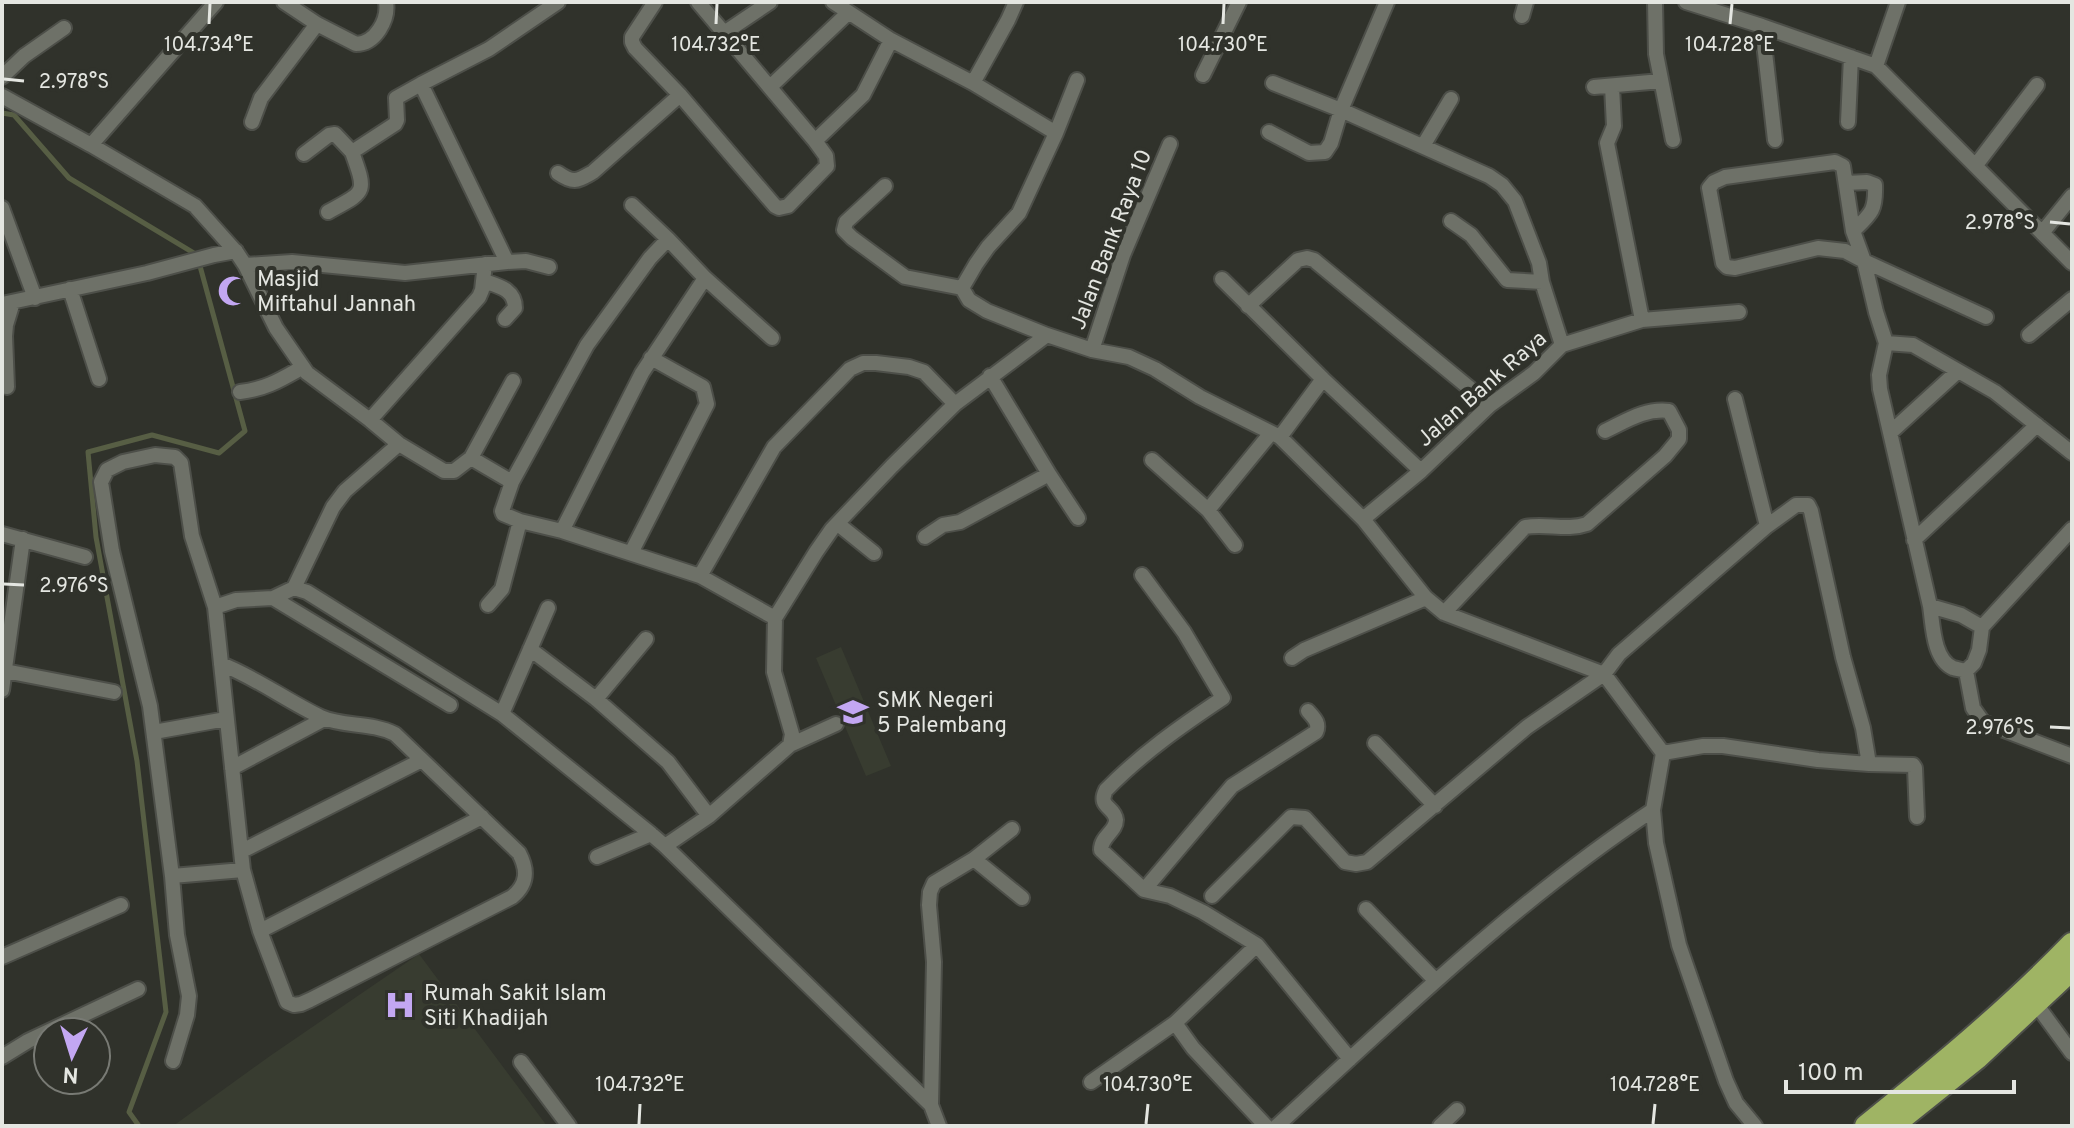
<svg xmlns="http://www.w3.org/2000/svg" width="2074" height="1128" font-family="Overpass,sans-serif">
<rect width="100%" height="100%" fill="#30322b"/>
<path fill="#383c30" d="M841,647L891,766L866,776L816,658Z
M419,954L547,1126H173L270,1056Z"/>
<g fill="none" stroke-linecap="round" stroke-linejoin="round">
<path stroke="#575e44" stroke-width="5" d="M2,113L14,115L69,178L197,255L245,431L219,453L152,435L88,452L96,537L137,761L166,1012L129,1112L139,1126"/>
<g stroke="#4d4f49" stroke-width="18">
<path id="minor" d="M284,2L317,24L356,44C375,44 389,20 386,2
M655,2L632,37V42L635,48L680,95L775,206L779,208L788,206L827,166L826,156L815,141L698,2
M833,2L891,40L973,83L1056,133L1019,213L988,247L976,264L962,288L969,300L987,311L1047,335L1092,350L1129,357L1155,369L1200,397L1280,437L1363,519L1426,598L1444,613L1604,674L1663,753L1653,810L1656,843L1679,945L1726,1081L1736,1103L1755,1126
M1655,2L1656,54L1673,140
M1686,2L1762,26L1876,66L2072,263
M1522,16L1526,2
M1762,26L1775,140
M724,33L770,2
M1876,66L1898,2
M1203,75L1239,2
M2,77L24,56L64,28
M973,83L1008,20L1016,2
M1273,83L1341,110L1489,176L1502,185L1515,201L1539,263L1542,282L1562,345
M1612,86L1614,126L1607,143L1642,320
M770,87L848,13
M1594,87L1661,81
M2,96L91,145L195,206L237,253L245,265L276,328L307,373L370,420L399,444L444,471H454L471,458L512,482
M252,122L261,98L317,24
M1848,122L1851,57
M1269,132L1309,153L1325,152L1331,143L1341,110L1387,2
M1056,133L1077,80
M815,141L863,95L891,40
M91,145L216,2
M1423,146L1451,99
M304,154L329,135L335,134L352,152
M1976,165L2037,85
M558,173C574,184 577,181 593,172L680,95
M1846,183L1867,182L1875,185C1876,211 1871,214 1853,231
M885,186L846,222L844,230L852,238L905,277L962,288
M632,205L668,239L705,278L772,338
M2,208L35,298
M328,212C366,191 367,194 352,152L395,124L397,120L396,98L421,84
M1451,221L1471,235L1507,280L1542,282
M2042,233L2072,196
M668,239L650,258L587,345L512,482L502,511L503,514L520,521L562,531L700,576L775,618
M507,262L421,84L489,49L558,2
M245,265L292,262L405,273L507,262L526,261L549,267
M1222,279L1323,379L1421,471
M484,281C498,286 515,289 515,308L505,319
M70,289L99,379
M2,304L147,273L214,255L236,251
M1248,306L1298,260L1307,258L1314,260L1490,405
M1986,317L1864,261L1845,251L1818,248L1735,268L1727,267L1723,263L1709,188L1714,182L1725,177L1835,162L1843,166L1853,231L1864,261L1876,312L1886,343L1879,375L1880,389L1930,606C1933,625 1933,659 1953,668C1957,669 1962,670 1966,671L1973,708L1983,722L2072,756
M2029,335L2072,299
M1886,343L1913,345L1995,392L2072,453
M1092,350L1123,255L1170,144
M7,387L5,336L6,325L13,302
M240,392C266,389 280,380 303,367
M1735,399L1767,526
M370,420L479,297L482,290L485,264
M1891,432L1958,371
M1280,437L1323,379
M471,458L513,381
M1152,460L1208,510L1271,433
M1049,474L1078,518
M1208,510L1235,545
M1363,519L1421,471L1490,405L1534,373L1562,345L1642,320L1739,312
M838,524L874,553
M562,531L642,373L705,278
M2,534L85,557
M925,537L943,525L960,522L1049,474L990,376
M1914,540L2037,425
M631,553L707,404L703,387L651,358
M1142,575L1184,632L1223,698C1181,726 1141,754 1106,790C1097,808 1115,806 1116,820C1116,832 1101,836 1101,850L1144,890L1170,896L1203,912L1257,945L1350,1059
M700,576L774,447L850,369L863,363H876L909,367L924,372L955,404
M294,588L333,507L345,491L399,444
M273,598L450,705
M488,605L502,589L520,521
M1930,606L1961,615L1982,627
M215,607L236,600L273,598L294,588L307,592L502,714L651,834L665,846L931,1105L939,1126
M1444,613L1525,527C1545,523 1567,531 1587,524L1665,456L1679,439V430L1669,411C1645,408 1626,421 1605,431
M530,649L596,699L668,762L709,816
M1292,658L1304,650L1426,598
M5,671L114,692
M1966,671L1974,663L1979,650L1982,627L2072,529
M2,690L23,539
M596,699L646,639
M502,714L548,608
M154,732L226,719
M1375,743L1435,806
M790,745L836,724
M1663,753L1703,746H1723L1818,760L1869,764L1913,765L1915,768L1917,817
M232,768L324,719
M665,846L709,816L790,745L792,734L774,672L775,618L816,552L832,529L892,466L955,404L1047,335
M242,851L422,760
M597,857L651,834
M974,859L1022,898
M172,876L243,870
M1144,890L1232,786L1316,732C1320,723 1314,718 1308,711
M1212,896L1291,817L1305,818L1345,862L1356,864L1367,862L1527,727L1604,674L1619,654L1767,526L1796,505H1808L1811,511L1843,657L1863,728L1869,764
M1366,909L1435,980
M260,931L482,817
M1257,945L1175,1023L1193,1048L1266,1126
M2,957L121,905
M2036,1004L2072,1053
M2,1057L28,1041L138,989
M173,1061L187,1015L189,996L177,935L172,876L150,706L112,551L101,482L107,470L123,462L155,455L175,457L181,463L192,536L215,607L243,870L260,931L287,1002L294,1005L301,1004L310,1000L512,897C528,884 528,870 519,853L395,734C371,722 343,727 321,717C287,701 257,678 221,664
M521,1062L569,1126
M1091,1082L1175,1023
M931,1105L934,962L929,905L930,892L934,883L974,859L1012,829
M1277,1126C1398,1015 1516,901 1653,810
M1440,1126L1457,1110"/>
</g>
<g stroke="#4d4f49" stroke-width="26">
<path id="trunk" d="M1866,1126C1938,1068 2008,1010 2072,944
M1892,1126L1977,1058L2072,969"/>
</g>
<use href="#minor" stroke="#6e7168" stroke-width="14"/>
<use href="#trunk" stroke="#9fb464" stroke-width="22"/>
</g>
<path fill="none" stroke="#e4e6e1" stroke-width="3" d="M209,24L210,4M716,24L717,4M1223,24L1224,4M1730,24L1732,4M4,79L24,81M2050,222L2070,224M4,584L24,585M2050,727L2070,728M639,1124L640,1104M1146,1124L1148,1104M1653,1124L1655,1104"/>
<defs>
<g id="mosque-bare" transform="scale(2.4)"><path d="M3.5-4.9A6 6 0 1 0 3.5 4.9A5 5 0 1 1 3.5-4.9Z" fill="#c3a7f2" stroke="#30322b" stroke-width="2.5" paint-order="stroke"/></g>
<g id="school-bare" transform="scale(2.4)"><path d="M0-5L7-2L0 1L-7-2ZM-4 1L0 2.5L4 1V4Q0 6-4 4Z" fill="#c3a7f2" stroke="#30322b" stroke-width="2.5" paint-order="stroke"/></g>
<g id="hospital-bare" transform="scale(2.4)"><path d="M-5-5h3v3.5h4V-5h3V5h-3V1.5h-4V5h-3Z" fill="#c3a7f2" stroke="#30322b" stroke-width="2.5" paint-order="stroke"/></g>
</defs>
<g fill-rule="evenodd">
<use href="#mosque-bare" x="233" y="291"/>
<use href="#school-bare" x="853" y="712"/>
<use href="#hospital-bare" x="400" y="1005"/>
</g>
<g text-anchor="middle" stroke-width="8" stroke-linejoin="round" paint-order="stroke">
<g font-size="22" fill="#e4e6e1" stroke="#30322b">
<text transform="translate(1110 239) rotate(-69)" y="8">Jalan Bank Raya 10</text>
<text transform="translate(1481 388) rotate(-41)" y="8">Jalan Bank Raya</text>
</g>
<g font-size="22" fill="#e4e6e1" stroke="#30322b" text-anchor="start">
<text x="257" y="286">Masjid<tspan x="257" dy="25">Miftahul Jannah</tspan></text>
<text x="877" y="707">SMK Negeri<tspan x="877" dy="25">5 Palembang</tspan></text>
<text x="424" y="1000">Rumah Sakit Islam<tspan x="424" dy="25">Siti Khadijah</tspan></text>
</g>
</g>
<g font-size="20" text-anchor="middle" fill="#e4e6e1" stroke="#30322b" stroke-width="8" stroke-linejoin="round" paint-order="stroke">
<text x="209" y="51">104.734°E</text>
<text x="716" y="51">104.732°E</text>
<text x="1223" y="51">104.730°E</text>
<text x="1730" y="51">104.728°E</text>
<text x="74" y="88">2.978°S</text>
<text x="2000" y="229">2.978°S</text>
<text x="74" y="592">2.976°S</text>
<text x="2000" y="734">2.976°S</text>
<text x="640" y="1091">104.732°E</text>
<text x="1148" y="1091">104.730°E</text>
<text x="1655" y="1091">104.728°E</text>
</g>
<rect width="2074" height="1128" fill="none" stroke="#e4e6e1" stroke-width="8"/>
<g transform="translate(72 1056) rotate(184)"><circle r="38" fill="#30322b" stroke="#787a74" stroke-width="2"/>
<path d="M0-6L14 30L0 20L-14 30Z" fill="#c3a7f2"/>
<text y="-12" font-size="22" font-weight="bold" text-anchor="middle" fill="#e4e6e1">N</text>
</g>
<path d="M1786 1080v12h228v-12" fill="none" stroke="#e4e6e1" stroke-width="4"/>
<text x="1798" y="1080" font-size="24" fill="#e4e6e1" stroke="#30322b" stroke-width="6" paint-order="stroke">100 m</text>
</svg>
